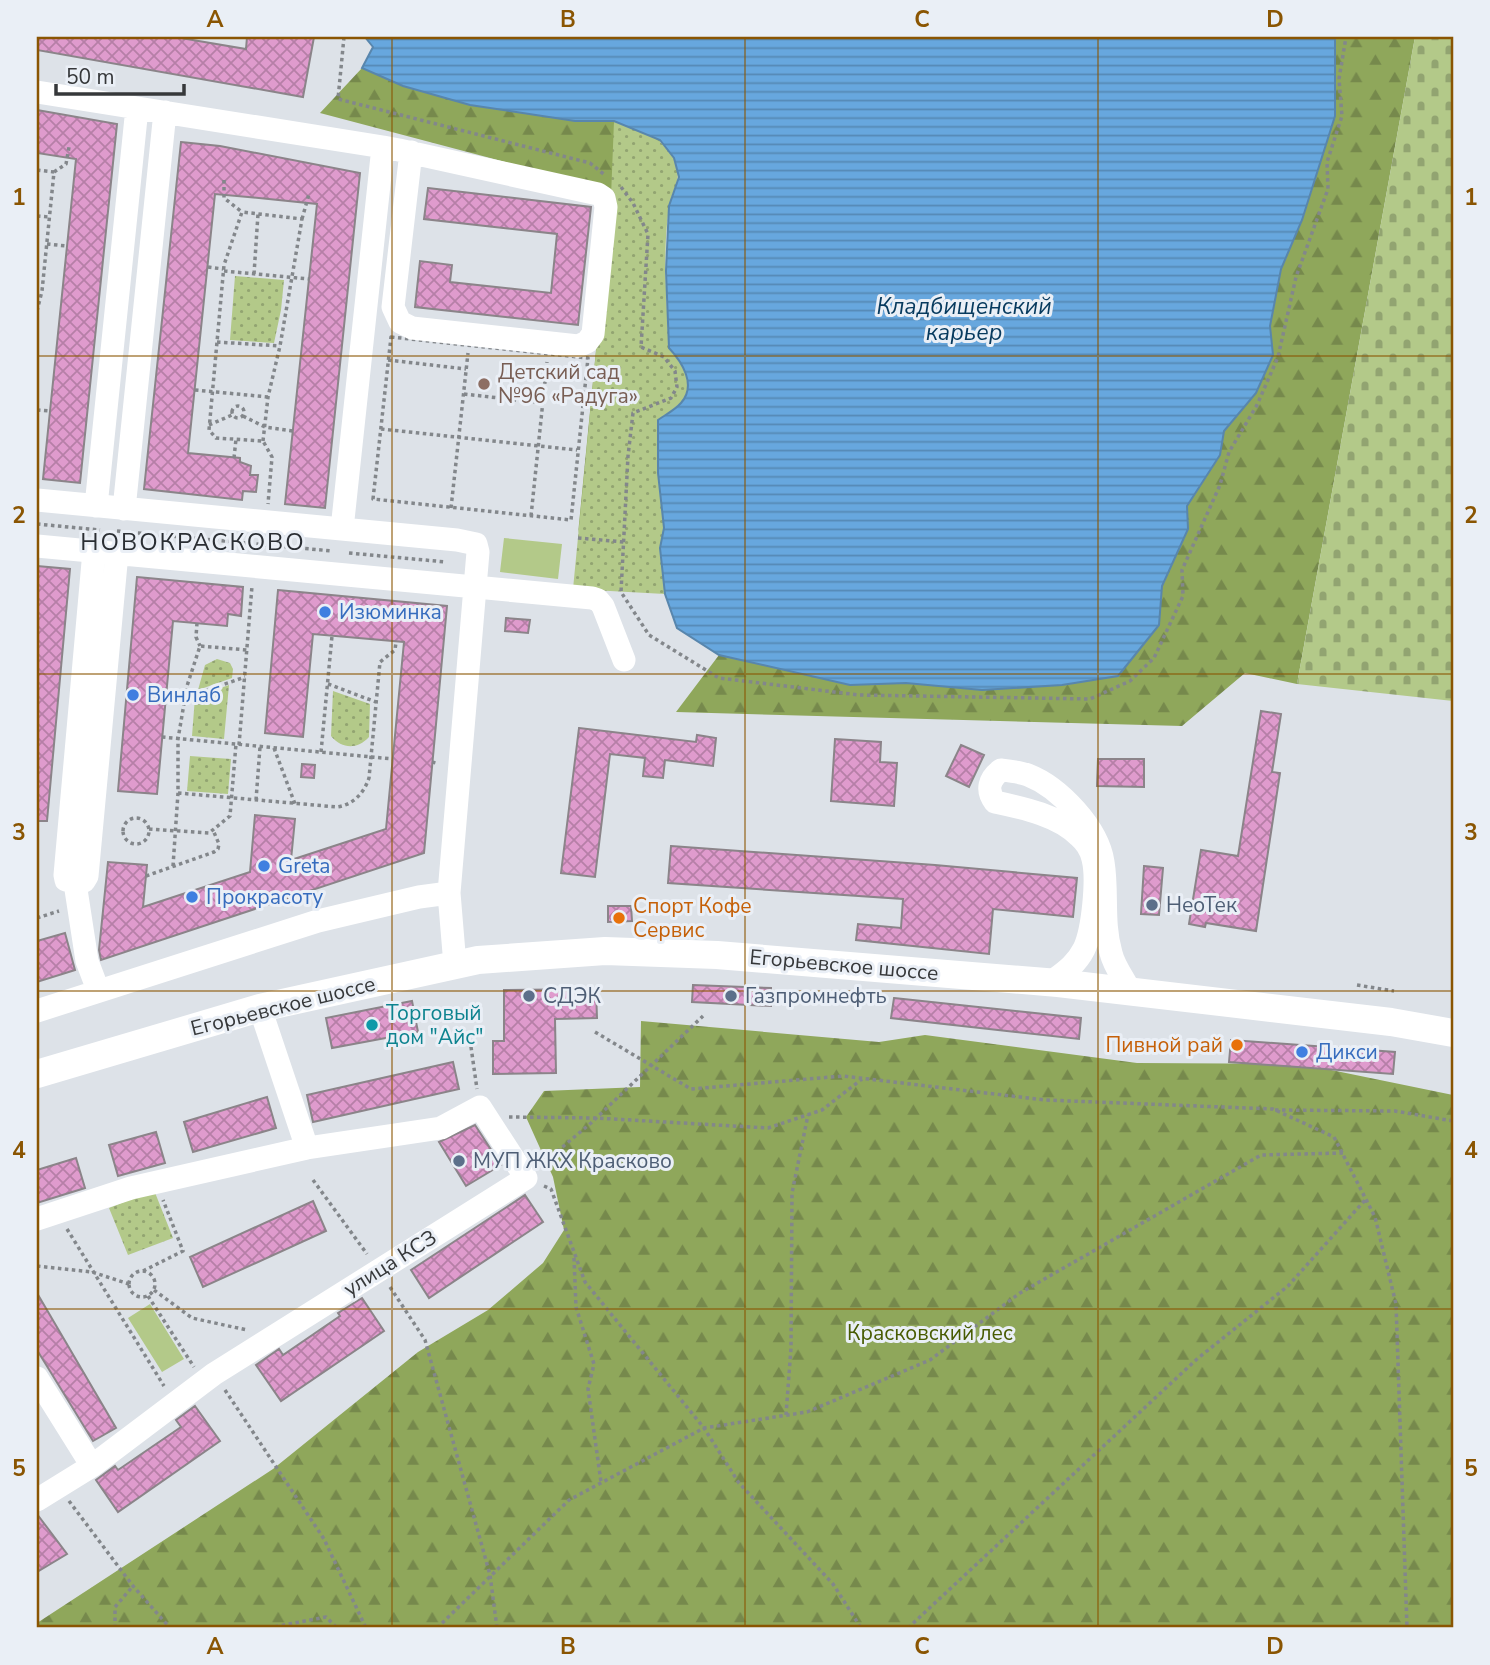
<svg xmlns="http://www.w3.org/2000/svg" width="1490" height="1665" font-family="'Nunito Sans',sans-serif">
<defs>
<pattern id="forest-firs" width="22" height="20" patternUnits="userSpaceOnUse" patternTransform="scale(1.75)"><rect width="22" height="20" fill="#8fa75b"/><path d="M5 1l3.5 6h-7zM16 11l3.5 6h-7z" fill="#76894c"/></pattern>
<pattern id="cemetery-stones" width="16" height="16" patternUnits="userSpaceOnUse" patternTransform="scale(1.75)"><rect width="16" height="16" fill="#b3c989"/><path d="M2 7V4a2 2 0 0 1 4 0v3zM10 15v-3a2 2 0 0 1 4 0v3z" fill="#92a471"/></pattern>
<pattern id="park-dots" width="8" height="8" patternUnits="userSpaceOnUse" patternTransform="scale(1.75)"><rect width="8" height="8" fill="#b3c989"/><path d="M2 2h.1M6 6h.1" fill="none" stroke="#92a471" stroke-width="1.8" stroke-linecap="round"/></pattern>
<pattern id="water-rules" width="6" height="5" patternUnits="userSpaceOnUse" patternTransform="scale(1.75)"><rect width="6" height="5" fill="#67a7de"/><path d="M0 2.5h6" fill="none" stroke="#5689b5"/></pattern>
<pattern id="building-cross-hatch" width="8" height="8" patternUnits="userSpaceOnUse" patternTransform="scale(1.75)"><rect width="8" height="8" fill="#df9bcd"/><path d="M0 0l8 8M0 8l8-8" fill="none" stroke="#b67fa7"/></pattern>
</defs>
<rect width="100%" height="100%" fill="#dde2e8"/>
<path fill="url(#forest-firs)" d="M1335,37H1415L1297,684L1245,673L1182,726L676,712L719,655L850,685L906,683L982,690L1062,685L1159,625L1162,586L1188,529L1187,506L1220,455L1224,431L1256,393L1273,355L1270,326L1281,269L1302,220L1335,116Z
M362,68L403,86L470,105L575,121H614L660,140L578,534L611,197L600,187L320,113Z
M641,1021L879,1042L925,1035L1137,1063L1302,1064L1453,1095V1628H37V1623L273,1469L418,1352L488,1310L543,1263L564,1230L553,1177L526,1117L544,1091L640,1087Z"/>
<path fill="url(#cemetery-stones)" d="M1415,37H1453V701L1297,684Z"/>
<path fill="url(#park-dots)" d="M614,121C636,130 660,135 673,156C685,177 672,188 669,208C662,251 667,304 669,348C682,362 697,385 681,403C675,410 665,415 658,421V473L664,528L660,548L665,594L573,589L611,197Z
M235,276L284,280L281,310L274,343L230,340Z
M217,659L230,663L233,669L232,678L198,690L205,665Z
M229,685L224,739L192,736L195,697Z
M333,691L370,704L369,737C357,750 342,749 331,736Z
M190,756L231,759L228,794L187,791Z
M154,1190L173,1238L128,1255L109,1208Z"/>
<path fill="#b3c989" d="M504,538L562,544L558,579L500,572Z
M150,1304L184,1359L162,1372L128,1318Z"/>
<path fill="url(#water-rules)" stroke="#5886ad" stroke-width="2" d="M365,37H1335V116L1302,220L1281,269L1270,326L1273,355L1256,393L1224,431L1220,455L1187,506L1188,529L1162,586L1159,625L1118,676L1062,685L982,690L906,683L850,685L719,655L677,628L665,594L660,548L664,528L658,473V420C665,415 675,410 681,403C697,385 682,362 669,348L666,271L669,206L679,177L674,158L660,140L614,121H575L470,105L403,86L362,68L373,47Z"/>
<path fill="url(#building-cross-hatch)" stroke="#8b8489" stroke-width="2" d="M37,37H175L246,49L247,37H314L303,97L37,50Z
M37,110L117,124L80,483L43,479L76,159L37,153Z
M181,142L220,146L360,173L325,508L285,504L317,204L248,197L215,194L188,453L240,458V462L251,466L250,475H258L256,492L243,491L242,500L144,489Z
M428,188L591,207L578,325L415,307L420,261L452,265L450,282L551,293L557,234L424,219Z
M37,566L70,569L47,821H37Z
M137,577L243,587L241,616L228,614L227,626L173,621L157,794L118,791Z
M278,590L447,606L424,853L101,960L99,950L108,862L147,865L143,907L250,872L255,815L295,819L291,860L386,829L404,642L313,634L303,737L265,733Z
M506,618L530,620L528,633L505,631Z
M1261,711L1281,714L1272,772L1280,773L1256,931L1206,923L1205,927L1189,924L1201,850L1238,856Z
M579,728L696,742L697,735L716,738L713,766L665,760L663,778L643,776L645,758L610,754L595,877L561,873Z
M835,739L881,742L880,762L897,763L894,806L831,801Z
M961,745L984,755L969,787L946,776Z
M1098,759H1144V787L1097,786Z
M302,764L315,765L314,778L301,777Z
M671,846L935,865L1077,878L1073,917L993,909L989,954L856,940L858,924L901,928L903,899L668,883Z
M1144,866L1163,868L1159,915L1141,914Z
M608,906H631L632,921L608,922Z
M65,933L75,970L37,982V941Z
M693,985L771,988V1006L692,1002Z
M596,989L597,1018L555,1019L556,1073L493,1074V1041H504V990Z
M894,998L1081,1018L1079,1039L891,1018Z
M412,1001L418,1032L332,1048L326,1018Z
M1231,1040L1395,1052L1393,1074L1229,1062Z
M453,1062L459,1089L313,1122L307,1095Z
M267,1097L276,1128L193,1152L184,1122Z
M475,1125L501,1165L466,1186L439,1142Z
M156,1132L165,1163L118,1176L109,1145Z
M76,1158L85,1188L37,1203V1170Z
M525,1195L543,1222L429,1298L411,1270Z
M313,1201L326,1231L203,1287L190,1257Z
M37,1293L116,1428L93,1441L37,1350Z
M362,1298L384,1331L281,1401L256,1365L279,1349L283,1355L340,1316L338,1313Z
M195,1406L220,1441L118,1512L96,1480L115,1466L118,1470L181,1427L176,1420Z
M37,1514L67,1554L37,1572Z"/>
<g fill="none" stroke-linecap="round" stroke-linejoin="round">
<path stroke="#83878b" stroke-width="3.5" stroke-dasharray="3.5 3.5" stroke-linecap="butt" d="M344,37L338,99L590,163L606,176
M37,170L54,172L42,291L37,311
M54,172L66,164L69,147
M224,180V198L242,212
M621,187L633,203L648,234L641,347L664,357L675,371L677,387L671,398L633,413L628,456L621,592L649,635L719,678L859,695L1090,699L1130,681L1154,658L1183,596L1182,570L1220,485L1229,452L1257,405L1278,357L1296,277L1328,189L1327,162L1342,116L1339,79L1346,37
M37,216L49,217
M302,219L309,194
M47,244L67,246
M208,267L223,269
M224,271L309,279
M254,274L258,214
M391,337L588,358L571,520L373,499Z
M217,342L280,346
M388,360L466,369
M195,390L268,397
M464,394L543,403
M232 412a6 6 0 1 1 12 0a6 6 0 1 1-12 0Z
M37,410L50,411
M243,416L265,427L293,431
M209,425L232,415
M381,429L577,450
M263,441L268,397L280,346L302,219L242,212L224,265L209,430L216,438L263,441L272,457L268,504
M234,458L236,439
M451,508L468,353
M531,516L547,362
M37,524L100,530
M117,531L332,551
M578,538L624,542
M349,553L446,562
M197,623L196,637L200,646
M328,684L376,702
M185,698L245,677
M162,737L393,759
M239,745L252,586
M274,748L295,804
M321,752L332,636
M432,762L436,763
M178,793L337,807C353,805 364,793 369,778L380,662L395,650L396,642
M256,800L260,747
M123 831a13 13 0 1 1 26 0a13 13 0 1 1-26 0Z
M149,829L209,833L230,816L236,744
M173,866L178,793V739L187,686L200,646L247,650
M146,876L214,852L218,849L219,844L213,830
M37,918L59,911
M1357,985L1394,991
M595,1032L691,1089L843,1076L1045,1100L1273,1109L1334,1137L1375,1217L1396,1304L1407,1628
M469,1033L477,1089
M1275,1110L1395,1111L1453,1121
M509,1117L596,1118L768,1128L822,1110L862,1079
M541,1165L591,1123L703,1016
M313,1180L367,1254
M544,1186L551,1189L585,1282L704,1428L739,1483L833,1584L861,1628
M67,1229L164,1386
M574,1258L576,1307L594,1364L588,1389L601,1482
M37,1266L92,1272L129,1284
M129 1284a13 13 0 1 1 26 0a13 13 0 1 1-26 0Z
M143,1271L183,1251L163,1200
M390,1287L425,1340L490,1575L497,1628
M154,1290L192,1318L247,1330
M148,1296L194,1367
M225,1390L324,1539L366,1628
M786,1415L791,1348L792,1193L808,1115
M69,1501L133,1586L170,1628
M115,1628V1607L133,1586
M268,1628L326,1617L337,1628
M437,1628L569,1500L704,1428L807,1412L930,1360L1020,1293L1261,1155L1343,1153
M908,1628L1197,1359L1288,1286L1366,1199"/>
<path stroke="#fff" stroke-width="23" d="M37,92L383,147L342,529
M383,147L399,150L598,194L604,198L606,207L593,334L587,342L578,346L412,328L400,322L393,307L411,152
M37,500L457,540L476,544L478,552L449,893L455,965
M96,506L137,108
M124,509L165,112
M37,546L592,598L598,600L603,606L624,660
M94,551L65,875L66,880L79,883L84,881L87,876L117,553
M75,883L87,961L98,990
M1050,983C1063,973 1076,965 1084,949C1093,930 1098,879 1093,859C1091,850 1086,842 1079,836C1058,815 1023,808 995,802C986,790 989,779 1001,770C1010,771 1020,772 1028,775C1059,787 1098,828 1103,862C1108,892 1102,922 1111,953C1114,966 1124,979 1130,991
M37,1011L318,921L419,897L449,893
M37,1219L131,1188L307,1148
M37,1378L92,1466
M37,1500L92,1466L214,1374L526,1178L480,1107L441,1128L307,1148L260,1008"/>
<path stroke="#fff" stroke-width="28" d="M37,1074L260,1008L478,960L605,951L717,955L1058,983L1391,1022L1453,1033"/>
</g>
<path fill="none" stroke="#8a5502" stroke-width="2" stroke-opacity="0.55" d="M392,37V1628M745,37V1628M1098,37V1628M37,356H1453M37,674H1453M37,991H1453M37,1309H1453"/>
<circle fill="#8d6e63" stroke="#eaeff6" stroke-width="2.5" cx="484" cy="384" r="7"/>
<g fill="#3f7fe0" stroke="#eaeff6" stroke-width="2.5">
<circle cx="325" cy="612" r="7"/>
<circle cx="133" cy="695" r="7"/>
<circle cx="264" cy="866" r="7"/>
<circle cx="192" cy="897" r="7"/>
<circle cx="1302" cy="1052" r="7"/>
</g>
<g fill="#5c6f8a" stroke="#eaeff6" stroke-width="2.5">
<circle cx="1152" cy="905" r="7"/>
<circle cx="529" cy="996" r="7"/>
<circle cx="731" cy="996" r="7"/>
<circle cx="459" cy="1161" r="7"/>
</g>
<g fill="#e8710a" stroke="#eaeff6" stroke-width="2.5">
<circle cx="619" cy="918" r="7"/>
<circle cx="1237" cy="1045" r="7"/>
</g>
<circle fill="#0f9aa8" stroke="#eaeff6" stroke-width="2.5" cx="372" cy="1025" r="7"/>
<g text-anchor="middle" stroke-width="6" stroke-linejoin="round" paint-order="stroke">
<g font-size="21" fill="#785e54" stroke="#eaeff6" text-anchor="start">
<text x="498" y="379">Детский сад<tspan x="498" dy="24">№96 «Радуга»</tspan></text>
</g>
<g font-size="21" fill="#366cbe" stroke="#eaeff6" text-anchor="start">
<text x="339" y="619">Изюминка</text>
<text x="147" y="702">Винлаб</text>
<text x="278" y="873">Greta</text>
<text x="206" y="904">Прокрасоту</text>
<text x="1316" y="1059">Дикси</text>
</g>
<g font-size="21" fill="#4e5e75" stroke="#eaeff6" text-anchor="start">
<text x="1166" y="912">НеоТек</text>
<text x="543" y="1003">СДЭК</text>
<text x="745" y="1003">Газпромнефть</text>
<text x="473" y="1168">МУП ЖКХ Красково</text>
</g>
<g font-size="21" fill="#c56008" stroke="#eaeff6" text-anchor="start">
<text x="633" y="913">Спорт Кофе<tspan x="633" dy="24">Сервис</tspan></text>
<text x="1223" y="1052" text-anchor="end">Пивной рай</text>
</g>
<g font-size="21" fill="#36383a" stroke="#eaeff6">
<text transform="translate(844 965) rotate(5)" y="7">Егорьевское шоссе</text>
<text transform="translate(283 1006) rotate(-14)" y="7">Егорьевское шоссе</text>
<text transform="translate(390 1263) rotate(-32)" y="7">улица КСЗ</text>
</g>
<g font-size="21" fill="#0d838f" stroke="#eaeff6" text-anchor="start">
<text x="386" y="1020">Торговый<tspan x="386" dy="24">дом "Айс"</tspan></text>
</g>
<g font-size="21" fill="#475b01" stroke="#eaeff6">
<text x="930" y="1340">Красковский лес</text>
</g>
<g font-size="23" font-style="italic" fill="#073a5e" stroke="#eaeff6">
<text x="964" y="314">Кладбищенский<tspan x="964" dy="26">карьер</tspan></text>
</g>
<g font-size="24" letter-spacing="2" fill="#2a2e33" stroke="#eaeff6">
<text x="193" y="550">НОВОКРАСКОВО</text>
</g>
</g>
<rect width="1490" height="1665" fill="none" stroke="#eaeff6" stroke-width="77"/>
<path d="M56 84v10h128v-10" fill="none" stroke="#36383a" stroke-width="3.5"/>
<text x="66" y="84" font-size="21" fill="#36383a" stroke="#eaeff6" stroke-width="5" paint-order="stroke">50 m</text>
<rect x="38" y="38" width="1414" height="1588" fill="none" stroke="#8a5502" stroke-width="2.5"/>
<g font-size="23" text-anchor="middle" font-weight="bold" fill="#8a5502">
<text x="215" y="27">A</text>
<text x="568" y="27">B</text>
<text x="922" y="27">C</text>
<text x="1275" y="27">D</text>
<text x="19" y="205">1</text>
<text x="1471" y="205">1</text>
<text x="19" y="523">2</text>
<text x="1471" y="523">2</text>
<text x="19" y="840">3</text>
<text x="1471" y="840">3</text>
<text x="19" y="1158">4</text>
<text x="1471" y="1158">4</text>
<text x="19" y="1476">5</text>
<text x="1471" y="1476">5</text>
<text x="215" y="1654">A</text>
<text x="568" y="1654">B</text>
<text x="922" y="1654">C</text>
<text x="1275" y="1654">D</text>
</g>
</svg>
